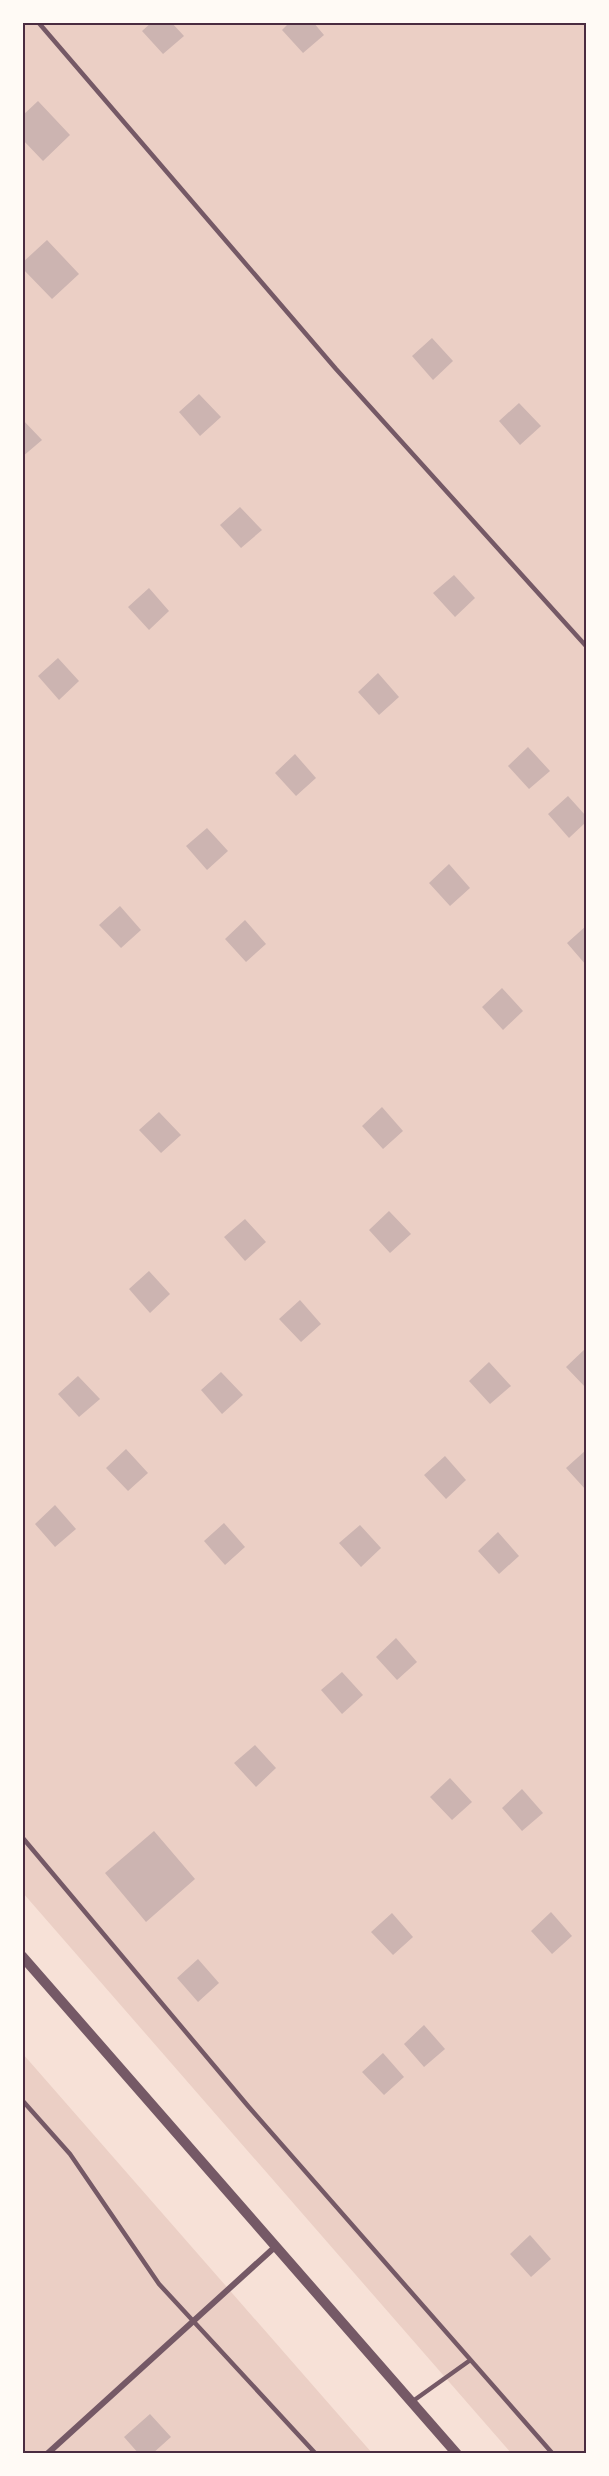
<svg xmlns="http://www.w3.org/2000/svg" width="609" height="2476" font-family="'Exo 2',sans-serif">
<rect width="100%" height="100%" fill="#f7e1d7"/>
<path fill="#ebcfc5" d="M22,23H586V2453H511L23,1893Z
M23,2054L372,2453H23Z"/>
<path fill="#ccb4b1" d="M152,22H171L184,36L163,54L142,31Z
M290,22H313L324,35L303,53L282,30Z
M38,101L70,135L43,161L22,139V116Z
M47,240L79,274L52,299L22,268V263Z
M432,338L453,361L433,380L412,356Z
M199,394L221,417L200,436L179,412Z
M519,403L541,426L520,445L499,421Z
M22,419L42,440L22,457Z
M240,507L262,530L241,548L220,525Z
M454,575L475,598L455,617L433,593Z
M149,588L169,611L149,630L128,607Z
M58,658L79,681L59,700L38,676Z
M378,673L399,697L379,715L358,692Z
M528,747L550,771L529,789L508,766Z
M295,754L316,778L296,796L275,773Z
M568,796L586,816V822L569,838L548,814Z
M207,828L228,851L207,870L186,846Z
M449,864L470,888L450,906L429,883Z
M120,906L141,930L121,948L99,925Z
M245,920L266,944L246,962L225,939Z
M586,926V965L567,943Z
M502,988L523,1011L503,1030L482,1007Z
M382,1107L403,1131L383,1149L362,1126Z
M159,1112L181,1135L161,1153L139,1130Z
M389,1211L411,1234L390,1253L369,1230Z
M245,1219L266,1242L245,1261L224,1237Z
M149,1271L170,1294L150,1313L129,1289Z
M300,1300L321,1324L301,1342L279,1319Z
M586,1348V1388L566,1367Z
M489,1362L511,1386L490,1404L469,1381Z
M221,1372L243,1395L222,1414L201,1390Z
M78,1376L100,1399L79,1417L58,1394Z
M126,1449L148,1473L128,1491L106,1468Z
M586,1450V1490L566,1468Z
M445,1456L466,1480L446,1499L424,1475Z
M55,1505L76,1529L55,1547L35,1524Z
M224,1523L245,1547L225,1565L204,1541Z
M360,1525L381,1548L361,1567L339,1543Z
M498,1532L519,1556L499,1574L478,1551Z
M396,1638L417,1662L397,1680L376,1657Z
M342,1672L363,1695L342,1714L321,1690Z
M255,1745L276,1768L256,1787L234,1763Z
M450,1778L472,1802L452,1820L430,1797Z
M522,1789L543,1813L522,1831L502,1808Z
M154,1831L195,1879L146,1922L105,1873Z
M551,1912L572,1936L552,1954L531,1931Z
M392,1913L413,1937L393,1955L371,1932Z
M198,1959L219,1983L198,2002L177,1978Z
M424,2025L445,2049L424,2067L404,2044Z
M383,2053L404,2077L384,2095L362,2072Z
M530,2235L551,2259L531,2277L510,2254Z
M150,2414L171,2437L152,2454H139L124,2437Z"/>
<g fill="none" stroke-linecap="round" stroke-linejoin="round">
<path stroke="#755966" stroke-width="4.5" d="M38,22L336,369L586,646
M22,1837L248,2106L553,2454
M22,2100L70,2154L159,2284L316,2454
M413,2401L469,2361"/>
<path stroke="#755966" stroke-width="6" d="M47,2454L276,2246"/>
<path stroke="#755966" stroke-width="10" d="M22,1956L457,2454"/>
</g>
<rect width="609" height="2476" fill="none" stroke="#fffaf5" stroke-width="48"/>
<rect x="24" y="24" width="561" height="2428" fill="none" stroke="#4a2c40" stroke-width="2"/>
</svg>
